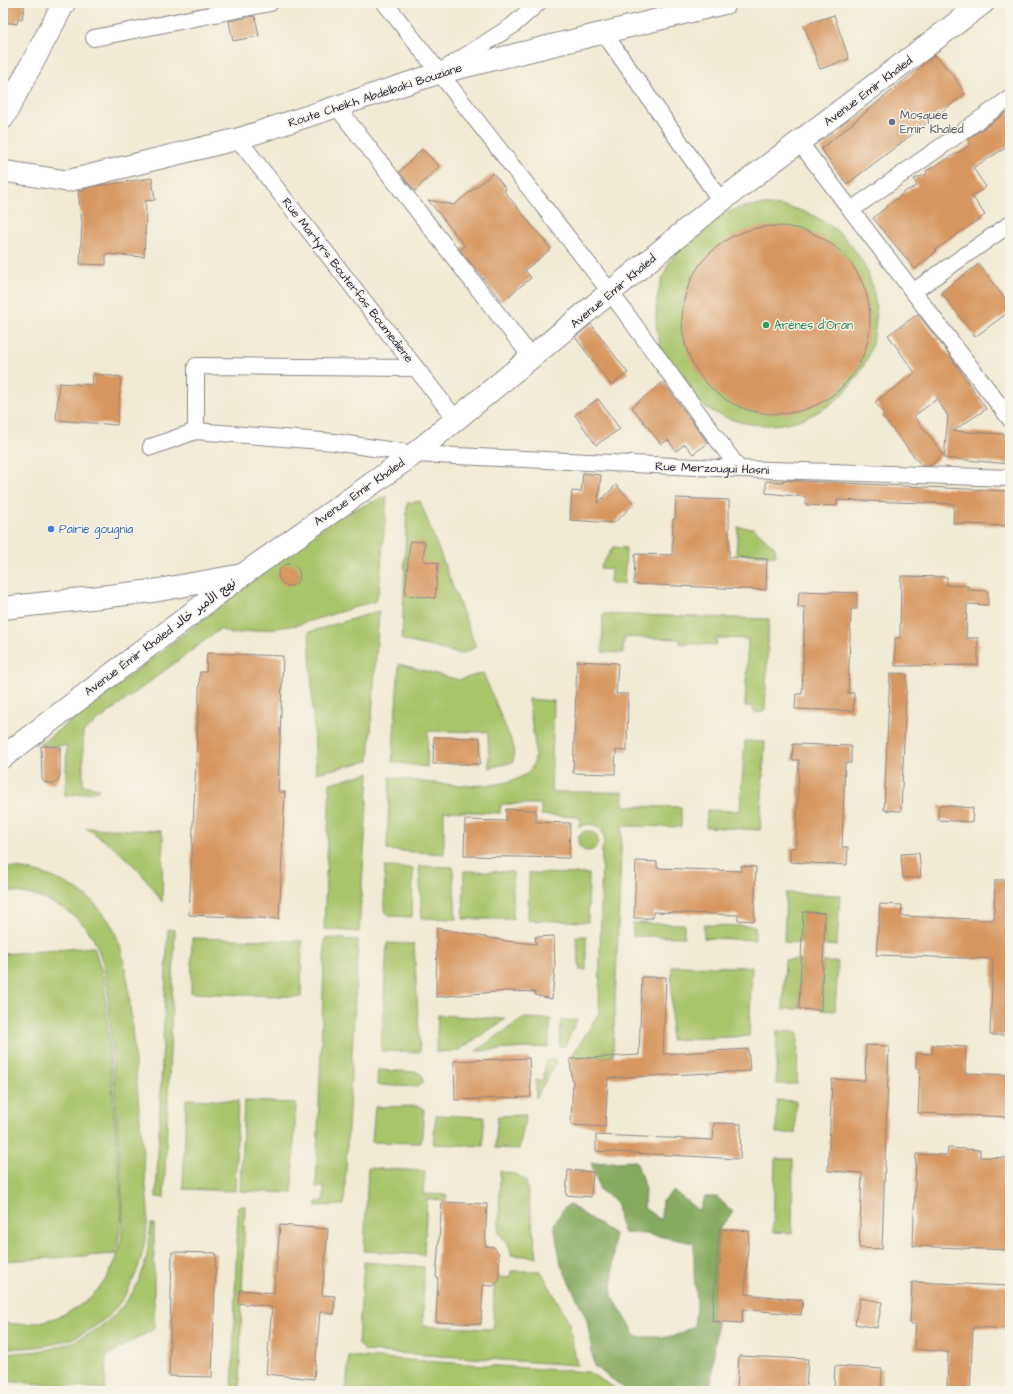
<svg xmlns="http://www.w3.org/2000/svg" width="1013" height="1394" font-family="'Architects Daughter','Playpen Sans Arabic',sans-serif">
<rect width="100%" height="100%" fill="#f7f3e8"/>
<filter id="ink" filterUnits="userSpaceOnUse"><feTurbulence type="fractalNoise" baseFrequency=".025" numOctaves="2"/><feDisplacementMap in="SourceGraphic" scale="8" xChannelSelector="R" yChannelSelector="G"/><feConvolveMatrix kernelMatrix="1 2 1 2 8 2 1 2 1" color-interpolation-filters="sRGB"/></filter>
<filter id="wash" filterUnits="userSpaceOnUse"><feTurbulence type="fractalNoise" baseFrequency=".012" numOctaves="4" result="noise"/><feDisplacementMap in="SourceGraphic" scale="16" xChannelSelector="R" yChannelSelector="G"/><feGaussianBlur stdDeviation="0.9" result="paint"/><feColorMatrix in="noise" values="0 0 0 0 0 0 0 0 0 0 0 0 0 0 0 0 0 1.4 0 .05"/><feComposite in="paint" operator="in"/></filter>
<g filter="url(#wash)">
<rect width="100%" height="100%" fill="#f1ead4"/>
<path fill="#a9c56b" stroke="#667453" d="M656 315a110 110 0 1 1 220 0a110 110 0 1 1-220 0Z
M387,496L379,591L375,601L297,625L232,634L220,629L83,732V785L98,788V791L65,796L67,746L39,745L336,517Z
M420,501L476,647L461,654L402,640L407,503Z
M738,527L754,528L775,548L776,556L736,554Z
M613,547L626,548L624,584H610L611,569L600,568Z
M379,611L369,761L316,773L309,632Z
M603,614L769,619L765,710L763,712L755,713L751,706H745L748,639L717,638L716,645L680,643V639L624,637L623,653L602,652Z
M399,664L459,680L483,673L514,747L513,762L489,768L488,732L428,731L427,767L392,762Z
M528,699L554,701L551,792H623V806L681,807V827L622,826L613,1056L570,1059L599,1013L602,849C610,833 596,818 579,827L580,817L541,815V804H501L500,813L444,811V854L387,850L390,777C418,781 532,802 535,757C536,741 530,715 528,699Z
M745,741L765,742L760,830L706,827L707,810L740,811Z
M369,773L359,932L324,929L330,783Z
M86,828L161,831L163,837L162,902C141,868 119,850 86,828Z
M578 841a10 10 0 1 1 20 0a10 10 0 1 1-20 0Z
M419,866L453,867L456,919L422,918Z
M3,867C44,868 91,889 112,926C121,943 124,963 128,982L148,1211C144,1302 96,1352 3,1348V1323C49,1330 100,1305 116,1259C122,1243 123,1225 123,1208L107,982C104,965 98,944 88,930C70,906 32,891 3,891Z
M385,867L413,868L412,917L391,916L384,911Z
M464,871L513,872V919H463Z
M529,873L589,874L588,922L528,920Z
M786,893L840,895L837,946L824,945L825,913L803,912L801,943L784,942Z
M633,923L684,924V937L633,936Z
M704,925L755,926V940L704,938Z
M168,929L175,930L164,1198L156,1197Z
M576,936H586V970H580Z
M192,938L302,941L301,997L191,993Z
M325,938L358,940L344,1205L316,1206V1202L324,1201V1187H316Z
M387,943L414,944L420,1052L381,1051Z
M94,947L104,979L122,1214L116,1254L3,1261V954Z
M785,960H801L799,1009H783Z
M823,962H838L835,1011L821,1010Z
M672,966L752,967L749,1036L671,1040Z
M438,1015L506,1019L457,1051L436,1052Z
M523,1018L551,1019L548,1047L476,1051Z
M577,1020L565,1046H559L561,1021Z
M777,1031L798,1032L797,1084H776Z
M546,1060H557L536,1098V1080H543Z
M378,1070L417,1072L422,1075L423,1082L417,1087L377,1085Z
M186,1099L238,1101L235,1191L183,1189Z
M777,1100L796,1101L795,1133H776Z
M244,1101L296,1103L292,1193L240,1191Z
M418,1106L423,1108L424,1111L421,1143L372,1142L375,1107Z
M436,1115L484,1117L483,1146L433,1144Z
M526,1115L519,1149L495,1148L498,1116Z
M775,1159H793L792,1233L773,1232Z
M368,1168L425,1171L423,1194L447,1195L446,1200L427,1199L424,1255L364,1251Z
M500,1171L518,1175L526,1181L537,1257L511,1255C512,1247 504,1239 499,1234Z
M238,1206H245L239,1389H232Z
M151,1224H154V1329L106,1356L105,1389L3,1381V1352C62,1357 123,1328 143,1270C148,1255 149,1239 151,1224Z
M364,1262L424,1267L423,1326L493,1329L494,1285L499,1277L510,1278L511,1271H541L569,1322L577,1365L365,1351L358,1344Z
M349,1356L588,1372L620,1391H346Z"/>
<path fill="#86aa5f" stroke="#54664d" d="M636,1161L645,1187L644,1208L661,1220L662,1201L674,1191L699,1211L705,1197H717L733,1212L719,1229L712,1321L717,1322L710,1391H628L594,1366L587,1320L561,1265L554,1224L564,1208L570,1205L614,1234L612,1296L637,1337H672L694,1326L697,1301L694,1275V1243L647,1234L624,1233L619,1220L617,1203L600,1190L591,1163Z"/>
<g id="blocks">
<path fill="#d7965e" d="M3,3H25L22,19H18L17,24L3,22Z
M834,15L849,59L820,69L804,25Z
M255,16L259,36L233,41L229,21Z
M935,55L954,76L965,94L847,184L821,149Z
M1010,110V145L973,168L986,187L972,196L985,215L935,250L937,251L915,269L873,218L906,191L917,186L914,179L927,174L926,171L971,145L968,139Z
M422,149L439,166L415,191L399,172Z
M493,173L506,189L504,191L551,249L525,270L531,278L502,301L460,250L465,246L428,200L454,205Z
M152,178L155,200L145,201L146,211L144,257L106,254V265L80,264L82,223L78,191L96,186Z
M682 320a94 94 0 1 1 188 0a94 94 0 1 1-188 0Z
M979,264L1010,306V311L975,337L941,292Z
M918,314L951,357L986,409L953,431L1004,434L1010,440V464L944,458L948,416L937,399L914,416L943,454L930,466H922L882,416L884,414L875,402L915,373L888,335Z
M591,324L628,373L611,385L575,337Z
M93,374L121,377L117,425L56,420L59,383L92,385Z
M663,382L708,443L693,454L685,444L676,451L668,440L661,444L632,407Z
M598,399L620,429L596,445L575,415Z
M583,473L601,475L598,503L616,485L634,504L614,523L570,520L572,491L581,492Z
M783,480L1007,491L1005,526L953,523L954,504L837,500V506L806,505V497L766,493V481L783,482Z
M676,498L729,500V557L767,559L766,590L634,584L635,554L672,555L673,519H675Z
M410,541L425,542L423,561L438,563L435,598L405,595Z
M278 575a11 11 0 1 1 22 0a11 11 0 1 1-22 0Z
M901,576L947,577V585L968,586L967,590L988,591V605L967,604L966,638H978V665L895,666V638H900Z
M799,591L857,593V609H851L848,693H854L853,711L795,709L796,694H802L805,607H798Z
M207,653L283,656L278,792H285L279,919L189,915L200,672H206Z
M577,661L618,663L616,694H628L627,751L616,750L615,774L573,773Z
M890,673L907,674L901,811L884,810Z
M434,737L480,738V764H433Z
M793,744L851,746V763H845L842,847H848L847,865L790,862V847L796,848L799,760H792Z
M41,746L60,747V776L56,782L53,784L44,782L42,778Z
M939,805L973,808L972,822L938,820Z
M506,809L536,810V822L570,823L569,858L464,856L465,820L506,821Z
M919,853L921,877L903,878L901,854Z
M636,861L657,862V868L741,871V866L756,867L754,921L738,920V915L653,912V918H634Z
M995,880H1010V1035H990L993,959L876,955L880,904L902,905L901,916L994,920Z
M803,912L825,913L821,1010L799,1009Z
M437,928L506,941L536,944L535,937L554,936L555,967L552,999L535,995V992L507,991L436,997Z
M642,977H666L663,1054L748,1049L750,1071L608,1078L605,1127L571,1125L573,1080H572L570,1059L639,1055Z
M866,1045L889,1046L882,1249L859,1248L862,1173L828,1171L832,1079L865,1081Z
M932,1045L966,1047L965,1073L1010,1075V1117L918,1113L920,1068H916V1053L932,1054Z
M529,1058L531,1097L455,1100L454,1061Z
M714,1123L741,1124L740,1159L596,1151V1135L713,1140Z
M948,1148L980,1150V1157L1010,1158V1250L913,1246L916,1154L947,1155Z
M568,1170L593,1172L591,1197L566,1195Z
M442,1202L487,1204L485,1246L494,1247L499,1254V1281L493,1286L483,1285L481,1324L436,1322L438,1278L436,1277Z
M280,1225L328,1229L322,1295L335,1296L334,1314L320,1312L314,1379L266,1374L272,1307L238,1303L240,1290L274,1293Z
M719,1229L749,1231L745,1294L803,1300L801,1315L743,1309L742,1323L712,1321Z
M172,1252L216,1253L212,1377L169,1376Z
M912,1282L1010,1286V1329L973,1327L970,1391H947L948,1352L914,1349L916,1324H910Z
M860,1298L882,1302L877,1328L855,1324Z
M739,1356L808,1359L806,1391H737Z
M835,1366L882,1369L881,1391H834Z"/>
</g>
</g>
<g filter="url(#ink)">
<use href="#blocks" fill-opacity="0" stroke="#8a8688" stroke-width="1"/>
<g fill="none" stroke-linecap="round" stroke-linejoin="round">
<g stroke="#8a8688" stroke-width="18">
<path id="minor" d="M385,3L611,293L739,469
M604,33L721,201
M94,38L270,3
M448,67L512,26L538,3
M337,107L532,358
M238,139L457,421
M800,143L1010,419
M851,210L1010,98
M914,291L1010,224
M196,431V366L416,368
M151,447L196,431L334,442L414,454L739,469L1010,478"/>
</g>
<g stroke="#8a8688" stroke-width="23">
<path id="tertiary" d="M3,171L67,181L238,139L439,73L726,3"/>
</g>
<g stroke="#8a8688" stroke-width="24">
<path id="primary" d="M3,118L64,3
M3,608L153,591L237,576
M3,757L241,576L414,454L721,201L983,3"/>
</g>
<use href="#minor" stroke="#fff" stroke-width="16"/>
<use href="#tertiary" stroke="#fff" stroke-width="21"/>
<use href="#primary" stroke="#fff" stroke-width="22"/>
</g>
</g>
<circle fill="#6b7280" stroke="#f7f3e8" stroke-width="1.5" cx="892" cy="122" r="4"/>
<circle fill="#2e9e5b" stroke="#f7f3e8" stroke-width="1.5" cx="766" cy="325" r="4"/>
<circle fill="#3f7fe0" stroke="#f7f3e8" stroke-width="1.5" cx="51" cy="529" r="4"/>
<g text-anchor="middle" stroke-width="3" stroke-linejoin="round" paint-order="stroke">
<g font-size="12" fill="#22223b" stroke="#f7f3e8">
<text transform="translate(868 91) rotate(-37)" y="4">Avenue Emir Khaled</text>
<text transform="translate(375 95) rotate(-18)" y="4">Route Cheikh Abdelbaki Bouziane</text>
<text transform="translate(348 280) rotate(52)" y="4">Rue Martyrs Bouterfas Boumediene</text>
<text transform="translate(613 291) rotate(-40)" y="4">Avenue Emir Khaled</text>
<text transform="translate(712 468) rotate(2)" y="4">Rue Merzougui Hasni</text>
<text transform="translate(359 492) rotate(-35)" y="4">Avenue Emir Khaled</text>
<text transform="translate(160 637) rotate(-37)" y="4">Avenue Émir Khaled نهج الأمير خالد</text>
</g>
<g font-size="12" fill="#5b616d" stroke="#f7f3e8" text-anchor="start">
<text x="900" y="119">Mosquée<tspan x="900" dy="14">Emir Khaled</tspan></text>
</g>
<g font-size="12" fill="#27864d" stroke="#f7f3e8" text-anchor="start">
<text x="774" y="329">Arènes d'Oran</text>
</g>
<g font-size="12" fill="#366cbe" stroke="#f7f3e8" text-anchor="start">
<text x="59" y="533">Pairie gougnia</text>
</g>
</g>
<rect width="1013" height="1394" fill="none" stroke="#f7f3e8" stroke-width="16"/>
</svg>
